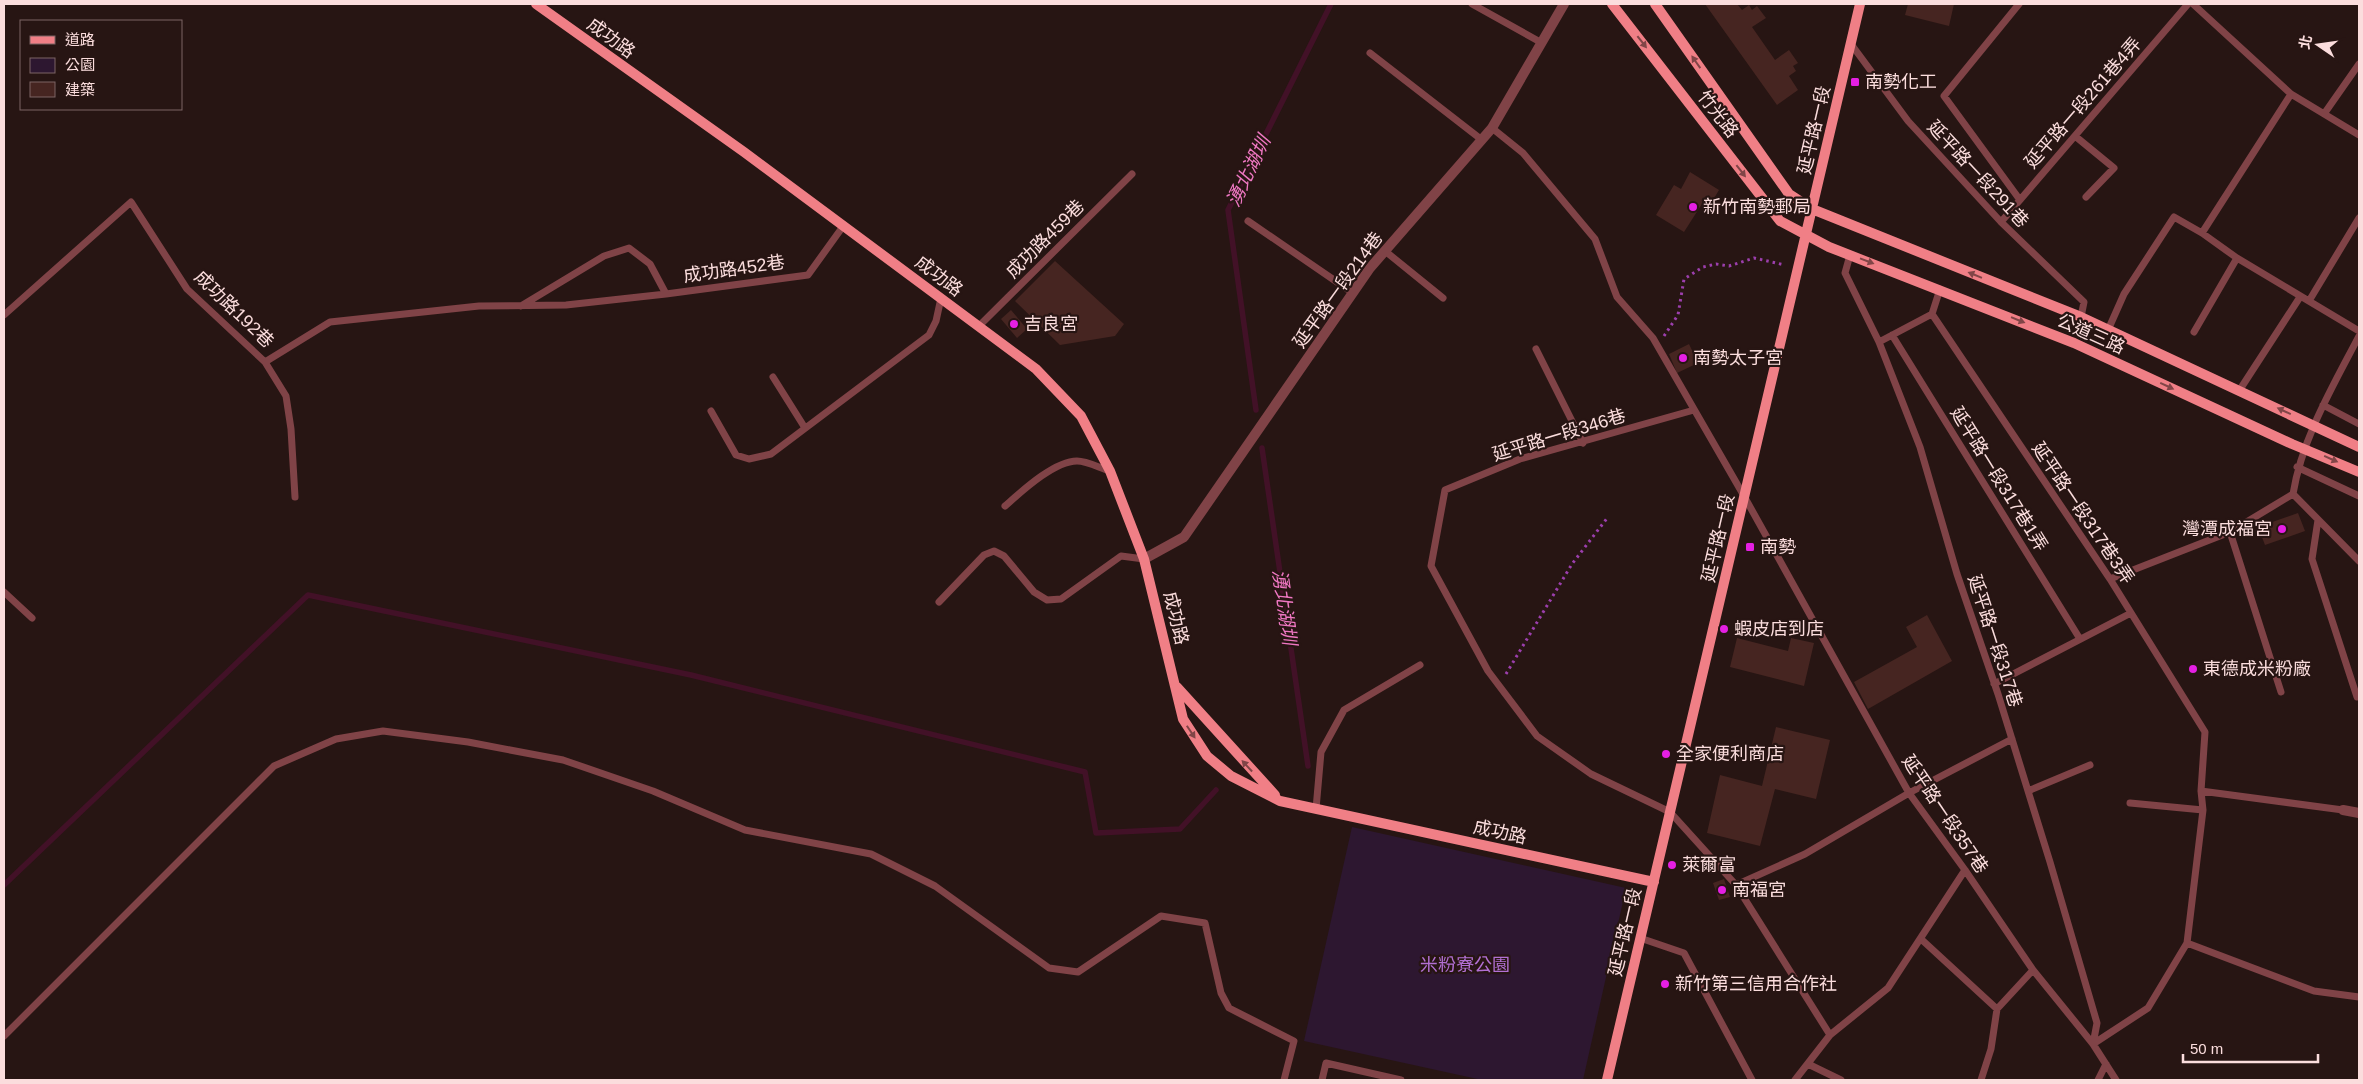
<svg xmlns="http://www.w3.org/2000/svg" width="2363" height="1084" font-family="Arial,'Noto Sans TC',sans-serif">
<rect width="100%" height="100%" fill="#271513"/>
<path fill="#2d1730" d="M1352,827L1626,888L1583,1080H1482L1304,1041Z"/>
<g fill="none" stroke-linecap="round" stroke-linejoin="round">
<path stroke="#421127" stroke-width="5.5" d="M1256,410L1228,210L1331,4
M1262,448L1308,766
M4,885L308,595L691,675L1085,772L1096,833L1180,829L1216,790"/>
</g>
<path fill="#462521" d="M1705,4H1737L1742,10L1749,5L1752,10L1757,6L1766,18L1752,27L1775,60L1789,50L1798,63L1793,66L1796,71L1789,76L1798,90L1777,105Z
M1908,4H1954L1949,26L1905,15Z
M1690,172L1719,190L1713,200L1707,196L1684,232L1656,215L1674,185L1681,189Z
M1055,261L1124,324L1115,336L1060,345L1015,301Z
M1011,310L1027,329L1017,338L1001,319Z
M1689,344L1698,363L1677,373L1669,354Z
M2298,513L2305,531L2265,545L2258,527Z
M1927,615L1952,661L1868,709L1854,682L1917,647L1906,627Z
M1737,638L1788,651L1791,638L1814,643L1804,686L1730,667Z
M1776,727L1830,740L1816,799L1775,789L1760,846L1707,833L1720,775L1762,786Z
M1724,879L1730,897L1719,900L1713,883Z"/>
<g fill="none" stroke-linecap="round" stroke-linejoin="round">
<path stroke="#9c3fad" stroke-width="3" stroke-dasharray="2.5 4" stroke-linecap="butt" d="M1664,336L1678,315L1684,279L1703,267L1716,264L1729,266L1754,258L1785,265
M1506,674L1572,564L1608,517"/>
<path stroke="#804347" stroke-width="7" d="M1472,4L1542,43
M2019,4L1944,96L2020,200
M2193,4L2291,94L2359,135
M1851,44L1908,121L2001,222L2084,302L2081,317
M1370,53L1482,140
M2324,114L2359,64
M1492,128L1523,153L1595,239L1617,297L1653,338L1744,496L1909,793L1965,870L2033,970L2093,1044L2116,1080
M2075,136L2114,168L2086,197
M1248,221L1353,293
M2001,222L2188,4
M2202,233L2291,94
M1385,251L1443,298
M1850,255L1845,273L1879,342L1920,447L1957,574L1998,694L2050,862L2097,1023L2093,1044
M2237,258L2359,331
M2309,301L2359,218
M521,306L604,256L629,248L650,264L666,294L808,275L844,225
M1932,314L1940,289
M4,315L131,202L187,289L265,362L330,322L479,306L566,305L666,294
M979,326L1132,174
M2108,330L2124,294L2174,217L2202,233L2237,258L2194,332
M1892,335L2080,639
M2359,336C2333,386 2302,438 2293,494L2359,561
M1879,342L1932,314L2110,579L2205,732L2201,791L2203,810L2187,943
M1536,349L1583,443
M265,362L286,396L291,429L295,497
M773,377L805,428
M2239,391L2300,297
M2323,405L2359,424
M1694,410L1520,459L1445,490L1431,566L1488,671L1537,736L1591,774L1670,812L1736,885L1830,1035
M711,411L736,455L749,459L771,454L929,335L936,321L941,298
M2297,467L2359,496
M1005,506C1021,492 1054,461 1077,461C1087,461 1100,468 1110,471
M2318,520L2312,559L2357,697
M2230,532L2281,692
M2110,579L2230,532L2293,494
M4,592L32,618
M939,602L984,555L994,551L1004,556L1034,592L1047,600L1061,599L1121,556L1144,559
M1994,684L2131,613
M2028,791L2090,765
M2201,791L2343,810
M2130,803L2203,810
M1316,809L1321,752L1344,710L1420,665
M1736,885L1805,854L1909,793L2012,739
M1640,938L1684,953L1752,1080
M1921,939L1997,1009L2033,970
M4,1036L274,766L336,739L383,731L468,742L563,760L653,791L745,830L871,854L935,886L1049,968L1078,972L1161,916L1205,923L1221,993L1229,1008L1294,1041L1284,1080
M2093,1044L2148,1008L2187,943L2314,991L2359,997
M1808,1064L1841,1080
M1322,1080L1326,1063L1401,1080
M1795,1080L1830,1035L1888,988L1965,870
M1981,1080L1991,1049L1997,1009
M2098,1080L2106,1064"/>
<path stroke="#804347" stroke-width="10" d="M1144,559L1184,537L1370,268L1492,128L1564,4
M2343,810L2359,813"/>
<path stroke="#f07f86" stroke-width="10" d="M536,4L744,152L1036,369L1081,416L1110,471L1144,559L1183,719L1207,756L1231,776L1280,801L1654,882
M1612,4L1780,221L1829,247L2074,343L2292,444L2359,472
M1655,4L1789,194L1812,209L2081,317L2359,447
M1177,687L1275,795
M1607,1080L1860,4"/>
</g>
<defs><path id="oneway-solid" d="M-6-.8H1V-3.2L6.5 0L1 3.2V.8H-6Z" transform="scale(1.25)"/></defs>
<g fill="#814547">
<use href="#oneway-solid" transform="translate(1642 42) rotate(52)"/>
<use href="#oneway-solid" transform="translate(1696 62) rotate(-125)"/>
<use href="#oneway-solid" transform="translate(1741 171) rotate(52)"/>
<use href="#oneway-solid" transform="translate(1867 261) rotate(21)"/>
<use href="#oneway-solid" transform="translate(1975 275) rotate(-158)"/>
<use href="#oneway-solid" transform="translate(2018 320) rotate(22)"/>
<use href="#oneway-solid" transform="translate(2167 386) rotate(25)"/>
<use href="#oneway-solid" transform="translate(2284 411) rotate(-155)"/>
<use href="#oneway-solid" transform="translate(2331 459) rotate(24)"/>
<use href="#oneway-solid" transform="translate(1191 732) rotate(56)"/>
<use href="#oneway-solid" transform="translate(1247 766) rotate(-133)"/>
</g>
<g fill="#e51fe3" stroke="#271513" stroke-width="2">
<rect x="1850" y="77" width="10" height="10" rx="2.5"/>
<circle cx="1693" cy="207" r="5"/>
<circle cx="1014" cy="324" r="5"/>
<circle cx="1683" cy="358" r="5"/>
<circle cx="2282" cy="529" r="5"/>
<rect x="1745" y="542" width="10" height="10" rx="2.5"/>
<circle cx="1724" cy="629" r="5"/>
<circle cx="2193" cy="669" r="5"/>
<circle cx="1666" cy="754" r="5"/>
<circle cx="1672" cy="865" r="5"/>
<circle cx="1722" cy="890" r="5"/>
<circle cx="1665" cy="984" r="5"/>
</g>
<g text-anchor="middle" stroke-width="4.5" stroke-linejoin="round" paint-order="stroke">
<g font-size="18" fill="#fbdddd" stroke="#271513">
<text transform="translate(611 38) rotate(36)" y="6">成功路</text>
<text transform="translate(2083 103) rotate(-49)" y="6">延平路一段261巷4弄</text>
<text transform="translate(1718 114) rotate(52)" y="6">竹光路</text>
<text transform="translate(1814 130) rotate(-77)" y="6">延平路一段</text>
<text transform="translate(1978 174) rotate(47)" y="6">延平路一段291巷</text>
<text transform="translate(1045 239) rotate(-45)" y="6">成功路459巷</text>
<text transform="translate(734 269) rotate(-8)" y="6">成功路452巷</text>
<text transform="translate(939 276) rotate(37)" y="6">成功路</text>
<text transform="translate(1338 290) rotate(-54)" y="6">延平路一段214巷</text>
<text transform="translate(234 309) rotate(44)" y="6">成功路192巷</text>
<text transform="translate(2091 334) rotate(24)" y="6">公道三路</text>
<text transform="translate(1559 435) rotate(-17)" y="6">延平路一段346巷</text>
<text transform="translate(1999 479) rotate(58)" y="6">延平路一段317巷1弄</text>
<text transform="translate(2083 513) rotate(56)" y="6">延平路一段317巷3弄</text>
<text transform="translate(1718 538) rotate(-77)" y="6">延平路一段</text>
<text transform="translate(1176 618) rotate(76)" y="6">成功路</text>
<text transform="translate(1995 641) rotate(72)" y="6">延平路一段317巷</text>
<text transform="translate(1945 814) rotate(56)" y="6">延平路一段357巷</text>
<text transform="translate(1500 832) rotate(12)" y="6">成功路</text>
<text transform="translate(1625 932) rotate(-77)" y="6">延平路一段</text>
</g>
<g font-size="18" fill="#fbdddd" stroke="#271513" text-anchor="start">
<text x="1865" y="88">南勢化工</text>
<text x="1703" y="213">新竹南勢郵局</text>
<text x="1024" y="330">吉良宮</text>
<text x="1693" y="364">南勢太子宮</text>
<text x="2272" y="535" text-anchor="end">灣潭成福宮</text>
<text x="1760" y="553">南勢</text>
<text x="1734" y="635">蝦皮店到店</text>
<text x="2203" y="675">東德成米粉廠</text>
<text x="1676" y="760">全家便利商店</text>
<text x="1682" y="871">萊爾富</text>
<text x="1732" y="896">南福宮</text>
<text x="1675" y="990">新竹第三信用合作社</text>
</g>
<g font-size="18" fill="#b270d4" stroke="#271513">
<text x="1465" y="971">米粉寮公園</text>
</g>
<g font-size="19" font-style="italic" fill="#ef77c2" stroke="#271513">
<text transform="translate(1248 171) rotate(-64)" y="7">湧北湖圳</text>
<text transform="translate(1285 607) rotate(82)" y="7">湧北湖圳</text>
</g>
</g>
<rect width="2363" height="1084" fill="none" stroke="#fbdddd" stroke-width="10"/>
<rect x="20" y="20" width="162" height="90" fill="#271513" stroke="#7c6564"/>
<rect x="30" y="36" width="25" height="8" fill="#f07f86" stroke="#7c6564"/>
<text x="65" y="45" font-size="15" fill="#fbdddd">道路</text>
<rect x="30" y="58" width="25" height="15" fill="#2d1730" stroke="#7c6564"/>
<text x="65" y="70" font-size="15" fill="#fbdddd">公園</text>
<rect x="30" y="82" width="25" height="15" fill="#462521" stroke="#7c6564"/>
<text x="65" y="95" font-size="15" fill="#fbdddd">建築</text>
<g transform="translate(2318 45) rotate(283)" stroke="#271513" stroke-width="4" paint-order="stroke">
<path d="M0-4L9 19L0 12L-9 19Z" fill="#fbdddd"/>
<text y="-8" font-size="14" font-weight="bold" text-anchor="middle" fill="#fbdddd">北</text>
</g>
<path d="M2183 1054v8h135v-8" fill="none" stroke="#fbdddd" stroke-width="2.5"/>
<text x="2190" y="1054" font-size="15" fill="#fbdddd" stroke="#271513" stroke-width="4" paint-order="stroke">50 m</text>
</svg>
